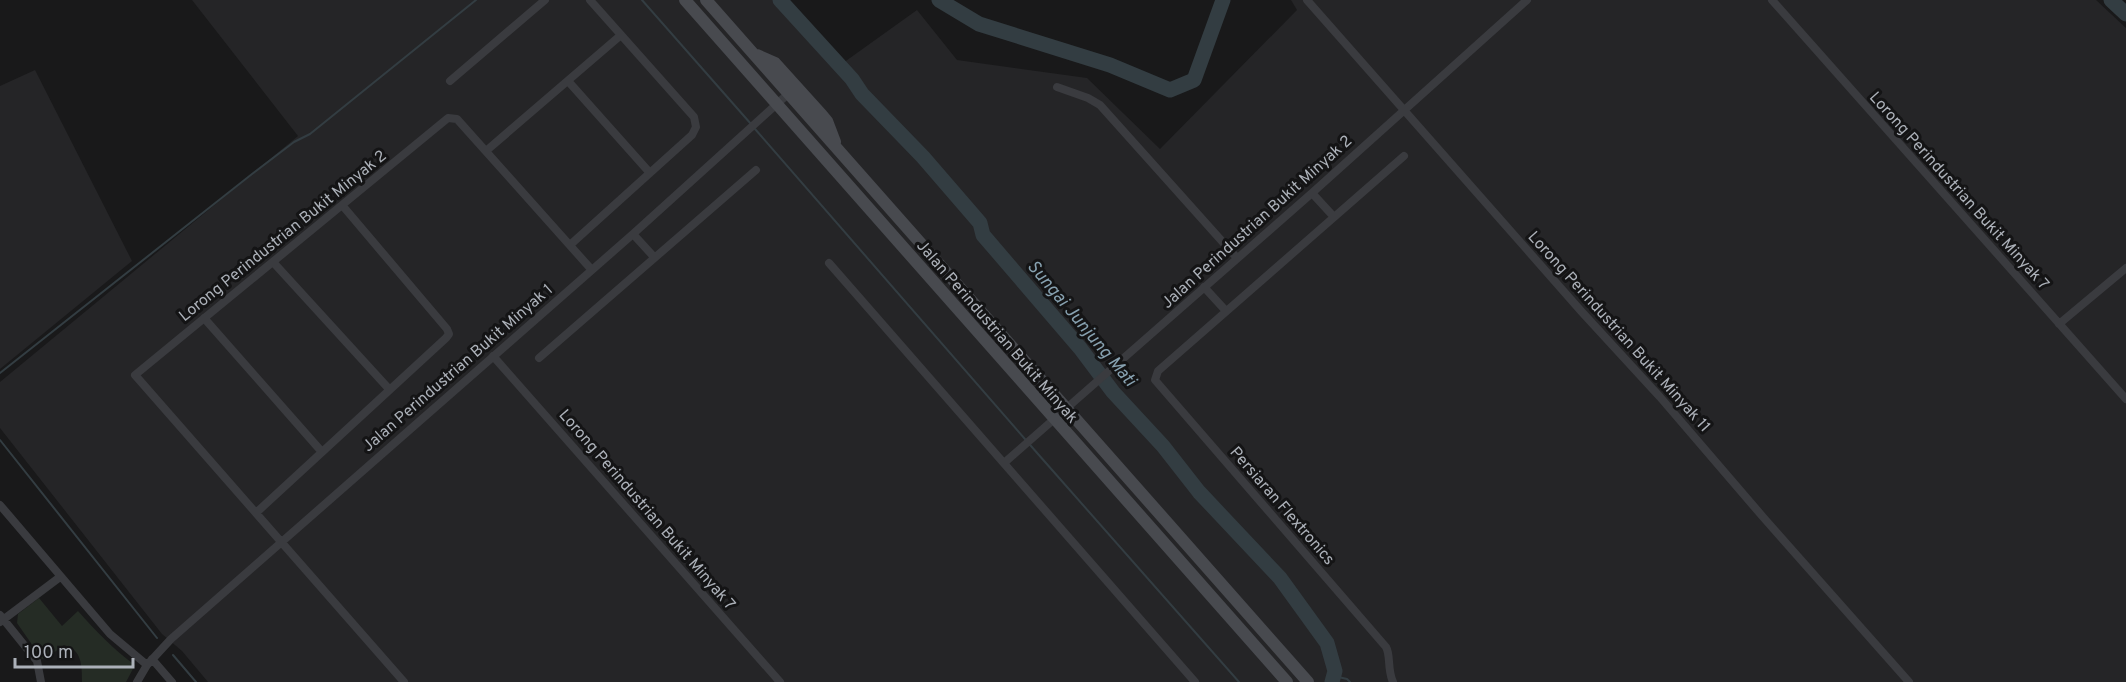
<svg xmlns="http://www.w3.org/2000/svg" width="2126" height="682" font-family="Overpass,sans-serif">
<rect width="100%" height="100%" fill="#19191a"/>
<path fill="#252527" d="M192,0H780L843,63L917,10L957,60L1087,78L1160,149L1297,10L1291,0H2096L2126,28V682H208L182,651L162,634L0,428V382L298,136Z
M35,70L132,261L0,369V86Z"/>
<path fill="#252c25" d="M39,598L62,626L78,611C96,631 113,649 135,665L126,682H82C82,666 82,649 64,645L48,657L42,659L17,623L18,614Z"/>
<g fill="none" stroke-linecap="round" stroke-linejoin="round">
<path stroke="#333d42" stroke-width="2" d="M642,0L751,124
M755,129L1038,454L1239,682
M0,373L252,174L294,142L310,134L476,0
M0,440L157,638
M173,655L196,682
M1334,676L1347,679L1350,682"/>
<path stroke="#333d42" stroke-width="15" d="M780,0L852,79L862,94L923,157L980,223L983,235L1080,348L1113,392L1163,446L1199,492L1280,578L1327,643L1335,671L1332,682
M939,0L979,24L1110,65L1170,90L1194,80L1223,0
M2111,0L2126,14"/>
<path stroke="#3a3b3f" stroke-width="8" d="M1307,0L1581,311L1660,397L1763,517L1909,682
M1772,0L2126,399
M450,81L545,0
M568,81L650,173
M1057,87L1088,98L1100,105L1237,258
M486,151L621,35
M1312,193L1334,217
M633,234L654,257
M570,245L692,135L696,127L694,117L590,0
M273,262L389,389
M829,263L1195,682
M1204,287L1226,311
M204,318L322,452
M2059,324L2126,268
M493,356L780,682
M539,358L756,170
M1004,463L1312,193L1527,0
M0,505L110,634L147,665
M257,512L446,338L449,334L447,329L342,205
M0,615L37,661L41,682
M0,622L60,577
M152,659L172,682
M137,682L147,665L171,639L633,234L788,94
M404,682L135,375L448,118L457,119L591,269
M1393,682C1387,669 1391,656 1386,647L1155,380L1158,371L1404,156"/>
<path stroke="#484a4f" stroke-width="12" d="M685,0L1287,682
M706,0L1308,682
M757,55L775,63L822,115L827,121L835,142"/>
</g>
<g text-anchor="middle" stroke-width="6" stroke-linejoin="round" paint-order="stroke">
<g font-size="16" fill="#acb1b9" stroke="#141415">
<text transform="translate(1960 190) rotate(48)" y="6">Lorong Perindustrian Bukit Minyak 7</text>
<text transform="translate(1256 221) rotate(-42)" y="6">Jalan Perindustrian Bukit Minyak 2</text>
<text transform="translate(282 235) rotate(-39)" y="6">Lorong Perindustrian Bukit Minyak 2</text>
<text transform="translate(998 331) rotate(49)" y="6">Jalan Perindustrian Bukit Minyak</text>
<text transform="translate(1620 331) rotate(48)" y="6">Lorong Perindustrian Bukit Minyak 11</text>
<text transform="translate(457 367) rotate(-41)" y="6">Jalan Perindustrian Bukit Minyak 1</text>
<text transform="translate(1283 505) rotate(49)" y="6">Persiaran Flextronics</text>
<text transform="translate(648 509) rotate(49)" y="6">Lorong Perindustrian Bukit Minyak 7</text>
</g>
<g font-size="18" font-style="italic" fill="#87a1b0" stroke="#141415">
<text transform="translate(1082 323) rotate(50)" y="6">Sungai Junjung Mati</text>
</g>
</g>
<path d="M15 658v9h118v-9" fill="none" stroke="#acb1b9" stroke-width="3"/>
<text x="24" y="658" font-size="18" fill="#acb1b9" stroke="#141415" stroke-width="4.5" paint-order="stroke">100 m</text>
</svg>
